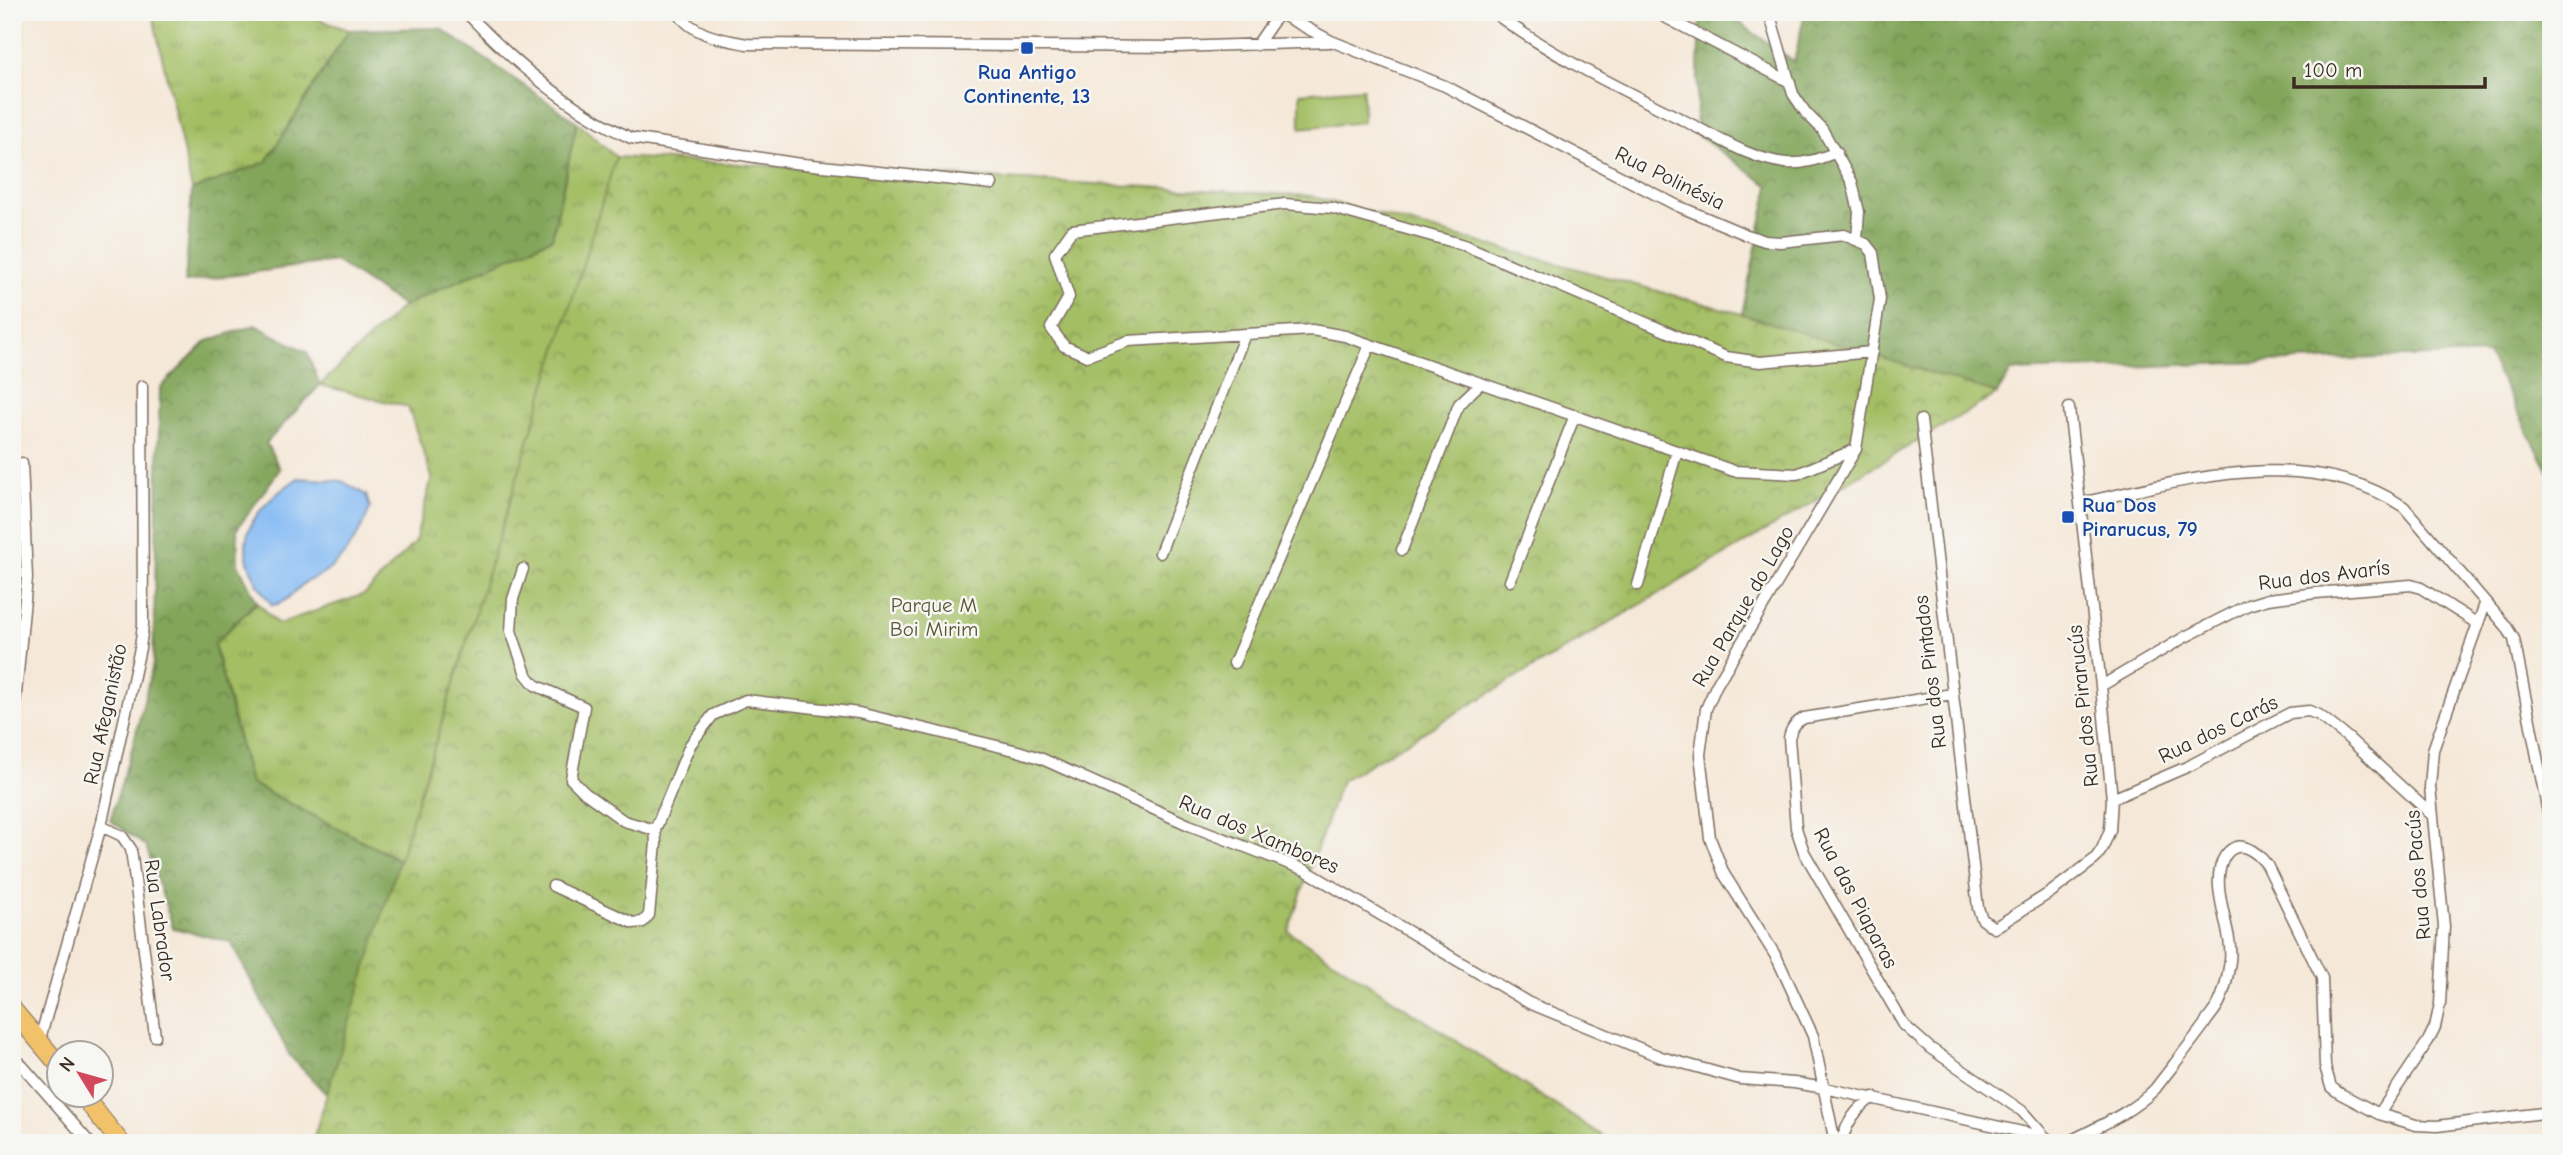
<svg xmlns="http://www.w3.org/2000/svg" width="2563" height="1155" font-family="'Comic Neue',sans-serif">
<defs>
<pattern id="grass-tufts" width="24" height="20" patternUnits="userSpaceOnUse" patternTransform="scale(1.75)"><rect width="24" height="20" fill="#a3be64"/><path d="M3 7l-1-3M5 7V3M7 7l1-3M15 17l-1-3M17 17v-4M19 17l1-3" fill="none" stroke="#869b52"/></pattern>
<pattern id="forest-crowns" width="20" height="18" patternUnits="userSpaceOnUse" patternTransform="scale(1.75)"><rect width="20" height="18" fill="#82a55a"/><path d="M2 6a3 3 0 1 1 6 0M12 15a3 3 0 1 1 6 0" fill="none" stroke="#6c874a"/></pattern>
<pattern id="park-crowns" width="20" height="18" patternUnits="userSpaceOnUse" patternTransform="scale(1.75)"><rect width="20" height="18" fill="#a3be64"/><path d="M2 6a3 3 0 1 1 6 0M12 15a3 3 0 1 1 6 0" fill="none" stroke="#869b52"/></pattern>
</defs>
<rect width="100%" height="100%" fill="#f6f6f2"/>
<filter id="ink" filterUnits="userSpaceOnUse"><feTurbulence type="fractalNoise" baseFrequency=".0143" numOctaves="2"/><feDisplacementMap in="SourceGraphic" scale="14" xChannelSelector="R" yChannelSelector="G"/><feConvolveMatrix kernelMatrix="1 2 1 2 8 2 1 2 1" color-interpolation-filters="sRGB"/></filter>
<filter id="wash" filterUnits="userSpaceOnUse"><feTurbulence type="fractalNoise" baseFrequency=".00686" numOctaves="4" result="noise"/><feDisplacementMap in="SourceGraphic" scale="28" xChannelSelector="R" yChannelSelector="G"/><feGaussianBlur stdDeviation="1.57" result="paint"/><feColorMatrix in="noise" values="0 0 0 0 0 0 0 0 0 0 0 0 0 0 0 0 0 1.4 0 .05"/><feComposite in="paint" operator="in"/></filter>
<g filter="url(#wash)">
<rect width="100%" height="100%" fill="#f5e8d8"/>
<path fill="url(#grass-tufts)" stroke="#6f7441" stroke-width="2" d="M152,12H298L349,30L266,162L192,190Z
M577,122L616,157L648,284L512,918L250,783L214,644L257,602L278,624L365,594L415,542L432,477L408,407L320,385L403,306L552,238Z"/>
<path fill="url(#forest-crowns)" stroke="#5e683c" stroke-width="2" d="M1700,12H1725L1794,62L1805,12H2551V476L2488,354L2011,371L1997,394L1863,352L373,1143L290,1056L231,942L173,928L146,846L110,820L133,745L153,664L160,388L207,341L255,325L307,352L320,385L266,443L280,469L237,529L238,564L257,602L214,644L250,783L512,918L1779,326L1742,314L1769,186L1696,134Z
M440,28L577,122L552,238L403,306L335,261L185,282L192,190L266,162L349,30Z"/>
<path fill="url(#park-crowns)" stroke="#6f7441" stroke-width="2" d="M616,157L1310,196L1742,314L1997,394L1341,781L1288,931L1613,1143H312Z"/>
<path fill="#a3be64" stroke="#6f7441" stroke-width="2" d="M1363,88V122L1300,128V93Z"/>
<path fill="#85bbf4" stroke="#607289" stroke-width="2" d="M298,478L342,481L366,495L370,508C361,532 348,555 327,571C320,577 310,578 303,584C293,593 285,604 272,605C228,547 242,517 298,478Z"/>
</g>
<g filter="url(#ink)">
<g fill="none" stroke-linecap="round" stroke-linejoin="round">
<g stroke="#7c6c5f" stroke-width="13">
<path id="minor" d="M466,12C513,62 568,109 631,138L794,163L992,184
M677,12C694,36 721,39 747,44L1177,47L1329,42
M1277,12L1331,41L1445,86L1678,206L1747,235L1765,241L1781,242L1844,235L1866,244L1873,253L1880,299L1856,449L1716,686L1706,709L1700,755L1710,838L1724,874L1777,958L1813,1036L1835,1143
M1493,12C1552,56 1617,87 1683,120C1715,136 1749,159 1786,163C1804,165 1821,158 1837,152
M1655,12L1790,82
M1769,12L1793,94L1806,113L1822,129L1852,182L1859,212L1857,239
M1257,45L1279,13
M12,118V135
M1921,420L1978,908L1982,919L1994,928L2051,892L2095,859L2102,849L2110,830L2112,799L2101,686L2069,408
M1856,449L1797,474L1734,471L1345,336L1312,330L1128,341L1087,356L1064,346L1051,328L1069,297L1055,254L1072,230L1285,204L1332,208L1464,245L1726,357L1760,362L1872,352
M2080,503C2184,481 2308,442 2404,507L2506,626L2514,639L2551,828
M1402,550L1459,404L1481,383
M1160,553L1245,334
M523,569L513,599L511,631L526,674L535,685L584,707L571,779L585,793L624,821L655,830
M1510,581L1575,415
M1638,585L1677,451
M1234,663L1370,345
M2101,686L2185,637L2248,605L2268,599L2316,593L2411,585L2421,588L2478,624
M1952,694L1804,718C1795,723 1791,728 1789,738L1796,828L1804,852L1904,1025L1930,1048L2022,1111L2045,1137
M12,736L27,578L22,463
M2112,799L2189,766L2290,713L2309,711L2319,715L2347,737L2432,815
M101,826L122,836L131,849L155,1036
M553,886L633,923L643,922L649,915L656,843L655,830L690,745L713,715L746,700L859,713L1018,751L1040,758L1189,825L1305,870L1529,1003L1661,1057L1740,1079L1794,1083L1825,1088L2045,1137L2055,1143
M39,1042L101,826L140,648L143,625L142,386
M12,1054L90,1143
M2379,1114L2428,1041L2435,1027L2440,1004L2444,926L2430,787L2433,750L2485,604
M1841,1143C1847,1122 1855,1110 1873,1097
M2066,1143C2097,1127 2130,1114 2155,1089C2171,1068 2188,1047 2204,1025C2208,1018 2215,1011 2219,1003C2225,991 2228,975 2230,961C2234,930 2207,885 2225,856C2238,836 2257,852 2267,865L2322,978L2325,1066L2331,1087L2339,1093L2379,1114L2416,1125L2437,1126L2551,1112"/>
</g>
<g stroke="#7c6c5f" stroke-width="20">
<path id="primary" d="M12,1009L60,1066
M83,1096L121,1143"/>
</g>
<use href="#minor" stroke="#fff" stroke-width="10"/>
<use href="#primary" stroke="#f2c26a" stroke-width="18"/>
</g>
</g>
<g fill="#1a4fb4" stroke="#f6f6f2" stroke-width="2.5">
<rect x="1020" y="41" width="14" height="14" rx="3.5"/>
<rect x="2061" y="510" width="14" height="14" rx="3.5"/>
</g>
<g text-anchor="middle" stroke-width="5" stroke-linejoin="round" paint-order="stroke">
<g font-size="21" font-weight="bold" fill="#164399" stroke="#f6f6f2">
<text x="1027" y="79">Rua Antigo<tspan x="1027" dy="24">Continente, 13</tspan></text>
<text x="2082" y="512" text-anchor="start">Rua Dos<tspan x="2082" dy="24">Pirarucus, 79</tspan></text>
</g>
<g font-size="21" fill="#3b2a1e" stroke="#f6f6f2">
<text transform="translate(1670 178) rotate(26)" y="7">Rua Polinésia</text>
<text transform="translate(2324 575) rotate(-7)" y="7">Rua dos Avarís</text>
<text transform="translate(1743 606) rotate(-60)" y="7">Rua Parque do Lago</text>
<text transform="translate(1930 672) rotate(-97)" y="7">Rua dos Pintados</text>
<text transform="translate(2083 706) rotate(-96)" y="7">Rua dos Pirarucús</text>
<text transform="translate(105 714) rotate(-78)" y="7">Rua Afeganistão</text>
<text transform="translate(2218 729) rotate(-26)" y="7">Rua dos Carás</text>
<text transform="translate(1259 834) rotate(23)" y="7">Rua dos Xambores</text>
<text transform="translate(2418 875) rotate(-95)" y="7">Rua dos Pacús</text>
<text transform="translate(1856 898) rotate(62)" y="7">Rua das Piaparas</text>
<text transform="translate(160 920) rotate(82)" y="7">Rua Labrador</text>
</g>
<g font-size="21" fill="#5a5633" stroke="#f6f6f2">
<text x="934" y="612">Parque M<tspan x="934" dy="24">Boi Mirim</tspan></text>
</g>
</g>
<rect width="2563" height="1155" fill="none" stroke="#f6f6f2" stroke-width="42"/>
<g transform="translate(80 1074) rotate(307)"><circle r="33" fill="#f6f6f2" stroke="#aba49d" stroke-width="2"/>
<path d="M0-5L12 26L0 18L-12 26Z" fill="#d1495b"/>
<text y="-10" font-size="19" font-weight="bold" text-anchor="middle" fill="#3b2a1e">N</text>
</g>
<path d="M2294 77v10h191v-10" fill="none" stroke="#3b2a1e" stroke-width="3.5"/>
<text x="2304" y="77" font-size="21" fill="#3b2a1e" stroke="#f6f6f2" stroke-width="5" paint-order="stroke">100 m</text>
</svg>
